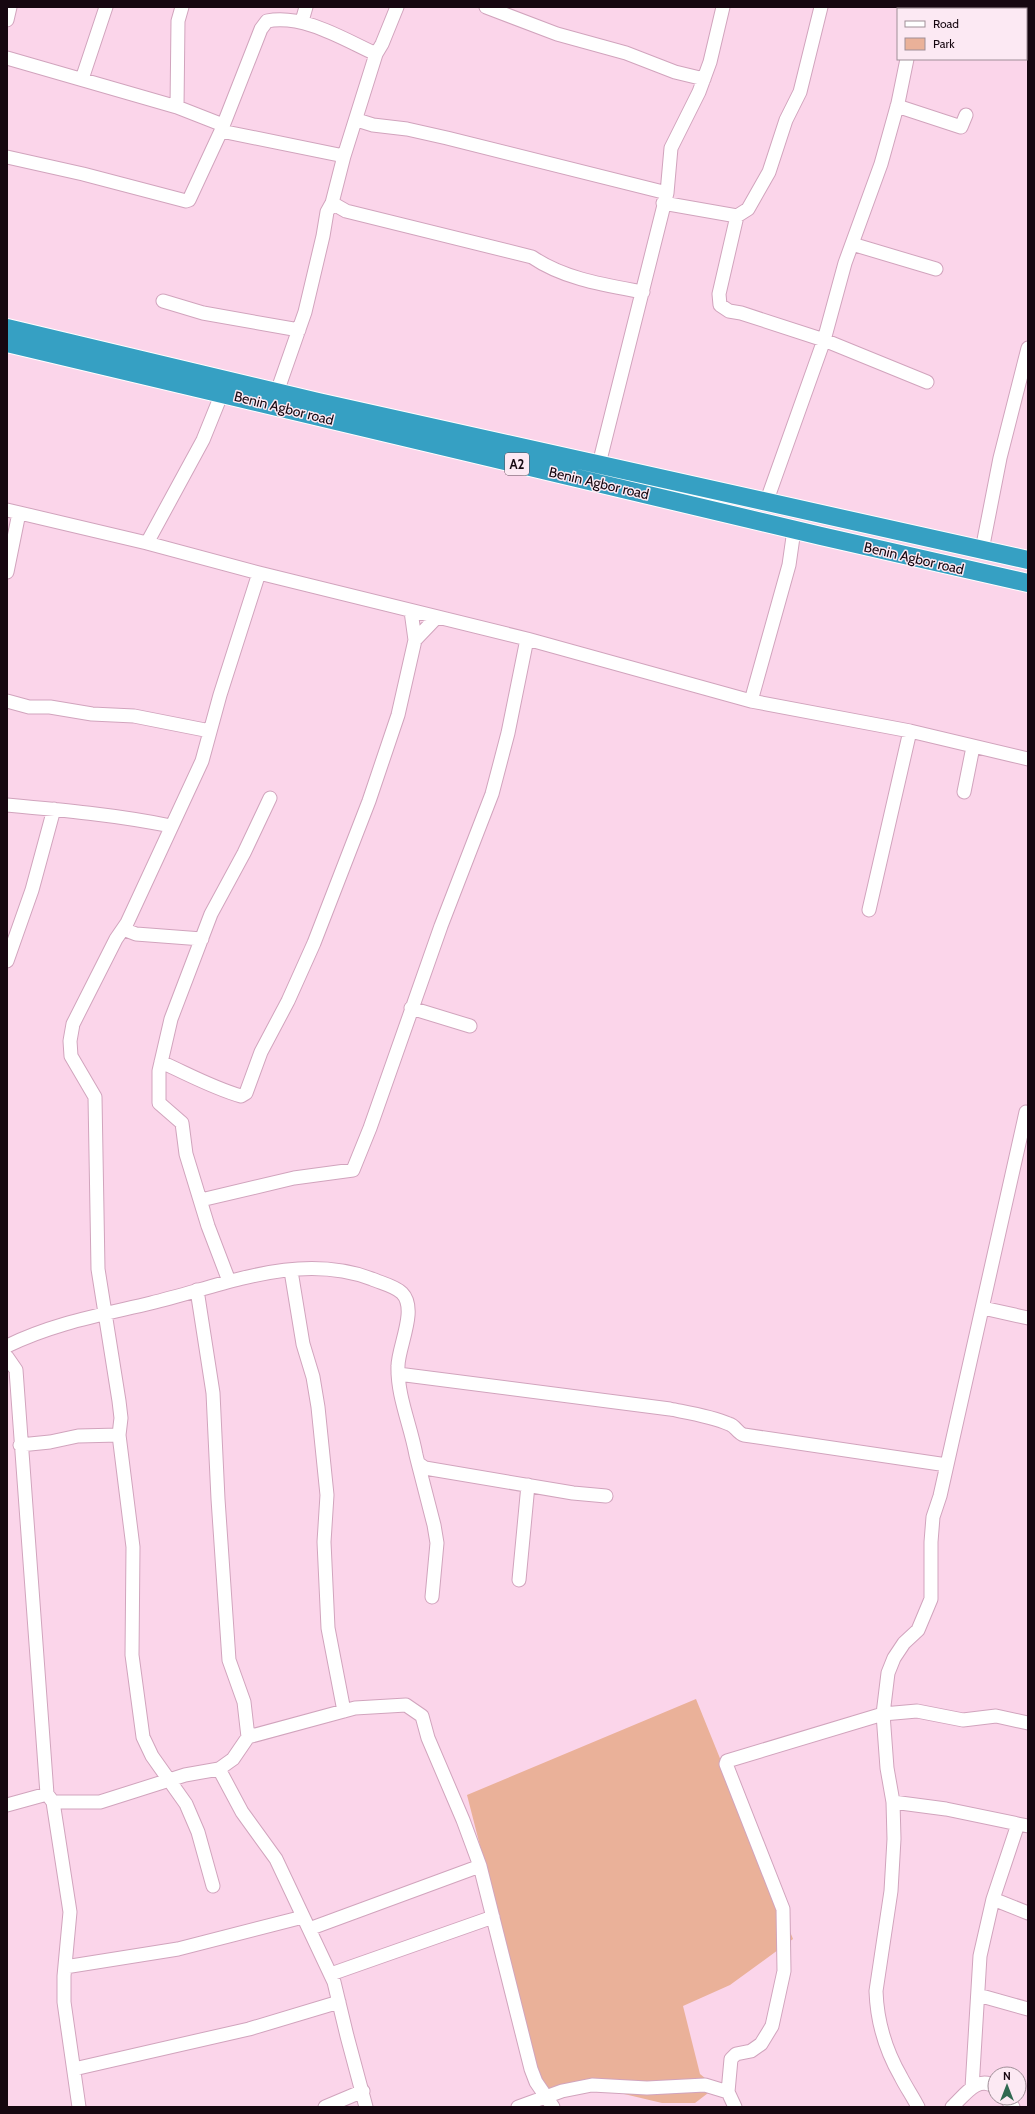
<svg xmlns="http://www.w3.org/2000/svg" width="1035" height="2114" font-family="Cabin,sans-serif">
<rect width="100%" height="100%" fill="#fbd5ea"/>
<path fill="#eab199" d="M696,1699L793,1939L730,1985L683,2006L700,2074L716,2087L695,2103H662L603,2089L542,2088L467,1795Z"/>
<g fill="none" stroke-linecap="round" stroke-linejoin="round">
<g stroke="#d1a4bd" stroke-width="15">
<path id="minor" d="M486,7L557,34L626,53L675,72L704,79
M920,9L921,7
M7,20L10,7
M302,21L306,7
M7,58L177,107L223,125
M82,79L106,7
M897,106L961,127L966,115
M177,107L178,21L182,7
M357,120L373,125L407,129L447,138L667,193
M221,131L344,156
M7,157L83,174L186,201L189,200L221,131L261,29L267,21C304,14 343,39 376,54
M332,203L346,211L532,257C564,279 605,285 643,292
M663,203L737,216L748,209L769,172L786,120L800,92L821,7
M737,216L719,294L720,305L729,311L741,313L824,340L927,382
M852,244L936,269
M163,301L203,313L299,330
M276,399L277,392L305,312L323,236L327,212L332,203L344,156L376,54L382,44L397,7
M599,464L667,193L671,148L699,92L710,62L723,7
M767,500L824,340L845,263L881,164L898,103L907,59
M7,510L147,543L259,573L527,639L751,701L910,731L1028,759
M147,543L203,440L222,393
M982,550L1000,458L1028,348
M7,572L19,513
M415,640L437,617
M7,701L29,707H50L92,714L134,716L210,731
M751,701L789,565L794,530
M964,792L973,747
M7,805C62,810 117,815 171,826
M869,910L910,731
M123,929L136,934L202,939
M7,961L32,890L54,809
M411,1008L470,1026
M161,1062C188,1074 213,1088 241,1096L246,1093L261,1052L288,1001L314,943L369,801L398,715L415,640L411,611
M201,1200L294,1178L353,1170L370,1128L441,926L492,794L508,733L527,639
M291,1271L303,1344L313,1377L318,1407L327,1495L324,1542L328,1628L344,1711
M229,1281L208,1226L186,1154L182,1123L159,1103V1071L171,1019L211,914L244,853L270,798
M197,1290L213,1393L218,1499L229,1660L244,1702L248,1737
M983,1308L1028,1318
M7,1346C54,1323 101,1315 151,1303C223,1286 298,1251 372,1279C381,1283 395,1286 402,1293C418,1309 398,1347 398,1366C397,1396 411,1426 416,1455L418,1463L425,1468L573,1493L606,1496
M7,1357L16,1370L47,1794L53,1802H100L185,1775L219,1769L233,1759L248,1737L355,1708L406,1705L422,1716L428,1738L463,1820L480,1866L531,2069L536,2082L553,2107
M398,1374L670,1409C690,1413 711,1416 729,1424C736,1426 737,1433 744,1435L947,1465
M119,1435L133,1547L132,1655L143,1737L152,1756L186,1804L198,1832L213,1886
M20,1445L50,1442L78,1436L119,1435L121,1418L119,1401L98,1269L95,1097L71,1056L70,1041L73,1024L116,939L127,923L202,761L220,695L259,573
M418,1463L434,1525L437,1543L432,1597
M519,1580L528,1485
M219,1769L242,1812L276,1859L334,1982L347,2036L366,2107
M53,1802L70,1912L64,1976V2002L79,2107
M893,1802L946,1809L1018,1824
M7,1805L47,1794
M1028,1826L1018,1824L993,1899L1028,1913
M309,1929L480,1866
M65,1967L178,1949L303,1917
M331,1974L493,1917
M978,1995L1028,2009
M74,2069L249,2029L339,2002
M972,2088L980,1956L993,1899
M1006,2098L1013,2107
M325,2107L363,2091
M518,2107L562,2091L592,2085L647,2088L705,2085L728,2092
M735,2107L728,2092L731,2059L736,2054L751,2051L761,2044L772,2026L784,1971L783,1909L726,1764L727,1761L883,1714L888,1673L894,1658L904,1643L918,1630L931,1599V1542L933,1517L940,1496L1026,1112
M918,2107C913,2097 906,2087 901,2077C886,2051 877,2021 876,1991L891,1891L894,1839L893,1802L887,1768L883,1714L917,1711L963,1720L996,1716L1028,1723
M952,2107C964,2096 978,2074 995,2087"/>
</g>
<g stroke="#fff" stroke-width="20">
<path id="highway" d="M7,328L318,402L1028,560
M7,343L821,536L1028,583"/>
</g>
<use href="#minor" stroke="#fff" stroke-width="13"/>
<use href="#highway" stroke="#36a0c3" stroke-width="18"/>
</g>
<g text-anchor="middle" stroke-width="3" stroke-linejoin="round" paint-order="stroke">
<rect fill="#fce9f3" stroke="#5b4b54" stroke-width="1" x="505" y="453" width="24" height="22" rx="3"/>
<g font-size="13" font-weight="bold" fill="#160710">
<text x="517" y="469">A2</text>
</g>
<g font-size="14" fill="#160710" stroke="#fce9f3">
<text transform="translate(284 408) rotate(14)" y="5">Benin Agbor road</text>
<text transform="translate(599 483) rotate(13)" y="5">Benin Agbor road</text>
<text transform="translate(914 558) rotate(13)" y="5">Benin Agbor road</text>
</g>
</g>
<rect width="1035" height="2114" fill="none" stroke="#160710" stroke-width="16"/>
<rect x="897" y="8" width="130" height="52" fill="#fce9f3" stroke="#a08f98"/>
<rect x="905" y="21" width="20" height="6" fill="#ffffff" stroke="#a08f98"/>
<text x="933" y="28" font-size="12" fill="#160710">Road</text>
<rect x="905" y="38" width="20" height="12" fill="#eab199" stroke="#a08f98"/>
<text x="933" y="48" font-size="12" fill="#160710">Park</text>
<g transform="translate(1007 2086)"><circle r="19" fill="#fce9f3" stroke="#a08f98"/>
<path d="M0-3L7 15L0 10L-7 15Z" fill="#306951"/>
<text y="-6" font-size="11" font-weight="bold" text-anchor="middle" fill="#160710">N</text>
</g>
</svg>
